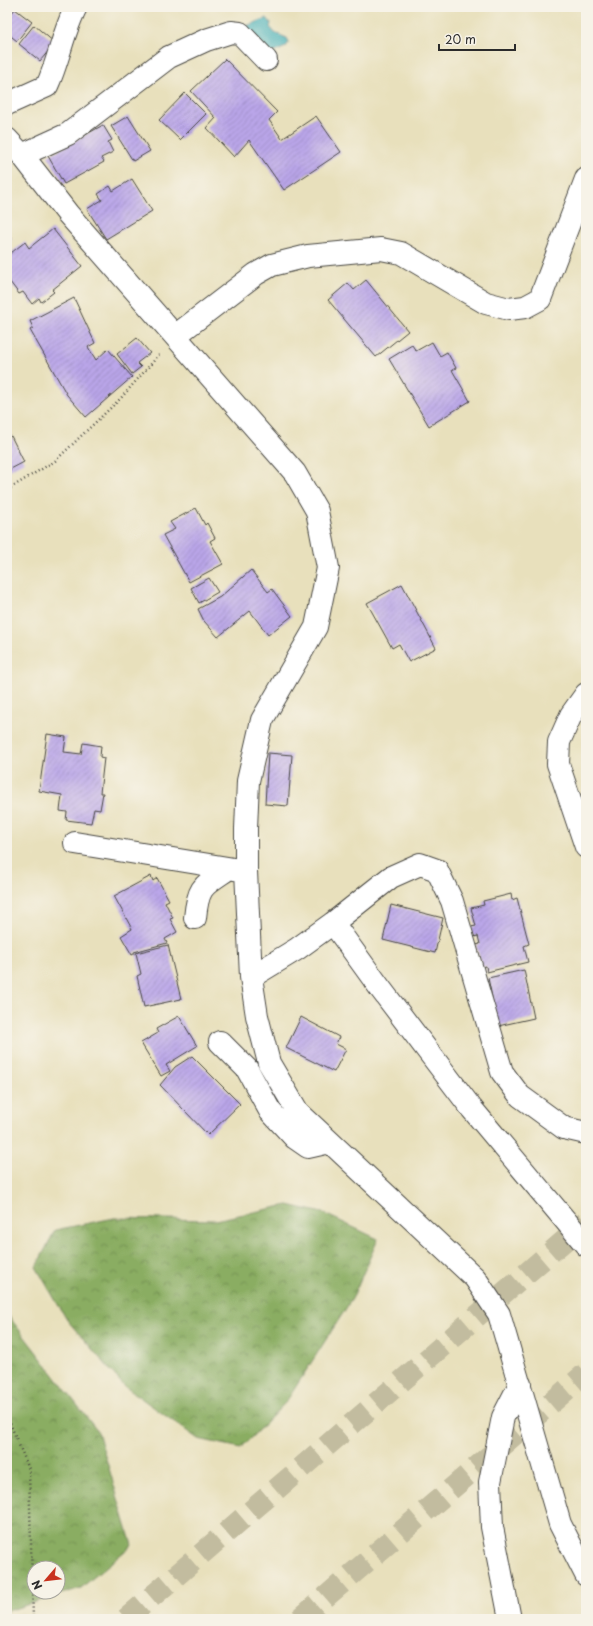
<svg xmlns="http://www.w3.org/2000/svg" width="593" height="1626" font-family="'Playpen Sans',sans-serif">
<defs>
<pattern id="forest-crowns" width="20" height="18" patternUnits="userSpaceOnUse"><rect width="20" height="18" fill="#8aad62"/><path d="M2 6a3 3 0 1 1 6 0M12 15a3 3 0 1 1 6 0" fill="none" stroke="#718d51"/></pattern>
<pattern id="building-hatch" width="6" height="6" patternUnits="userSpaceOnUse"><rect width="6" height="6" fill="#baa6e9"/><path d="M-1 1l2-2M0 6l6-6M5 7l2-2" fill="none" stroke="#9787bd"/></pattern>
</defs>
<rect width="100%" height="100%" fill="#f7f3e8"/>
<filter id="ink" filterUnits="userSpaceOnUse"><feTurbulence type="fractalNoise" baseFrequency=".025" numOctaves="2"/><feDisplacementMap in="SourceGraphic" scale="8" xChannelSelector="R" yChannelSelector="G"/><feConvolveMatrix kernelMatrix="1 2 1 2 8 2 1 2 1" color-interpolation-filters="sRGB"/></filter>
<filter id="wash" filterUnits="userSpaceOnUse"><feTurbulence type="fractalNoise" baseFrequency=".012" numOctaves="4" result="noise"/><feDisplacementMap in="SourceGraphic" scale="16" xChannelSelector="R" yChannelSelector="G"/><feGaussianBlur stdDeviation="0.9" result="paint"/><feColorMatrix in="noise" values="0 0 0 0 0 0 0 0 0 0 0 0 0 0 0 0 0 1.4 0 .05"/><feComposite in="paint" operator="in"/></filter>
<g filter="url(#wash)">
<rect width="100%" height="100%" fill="#e8e0bc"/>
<path fill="url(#forest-crowns)" stroke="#5a6c46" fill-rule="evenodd" d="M288,1205L323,1213L378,1239L352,1299L286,1402L241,1448L198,1439L124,1386L67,1320L36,1267L55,1230L114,1218L215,1220Z
M7,1314L98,1432L132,1545L81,1588L7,1611ZM34,1568H58V1592H34Z"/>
<path fill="#3aacb4" stroke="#326c70" d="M267,18L271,23L270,27L275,33L287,38L289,42L286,47L270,54L246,26Z"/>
<g id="blocks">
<path fill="url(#building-hatch)" d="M15,9L32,22L17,41L7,33V19Z
M34,25L55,43L40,61L19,44Z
M225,59L277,112L269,120L282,139L316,116L341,152L284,190L249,140L234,157L207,128L216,118L191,91Z
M185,93L206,114L180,140L159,120Z
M128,116L150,151L133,161L111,126Z
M103,125L112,140L108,142L113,152L101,158L104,162L64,184L48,156Z
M132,179L152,211L106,239L87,209L102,200L98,194L110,186L113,191Z
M53,229L82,266L52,290L54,292L41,302L39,298L32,304L23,292L19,294L7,278V256L25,242L29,248Z
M7,232L12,239L7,242Z
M366,280L408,331L376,357L328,300L348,283L354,290Z
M74,298L95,343L88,347L96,360L108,349L132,377L86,417L67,395L30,330L33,328L30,321Z
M137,338L150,353L137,363L141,367L132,374L117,354Z
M432,342L440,356L447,352L456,368L452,370L470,401L429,426L389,359L412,345L416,351Z
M7,412L11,420L7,422Z
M7,435L8,438L11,436L24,462L7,471Z
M196,508L205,525L207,523L215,538L210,541L223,564L189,582L163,535L175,529L170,522Z
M251,570L268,592L272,589L292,616L268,635L250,611L218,637L204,621L198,609L220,597Z
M209,578L218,592L199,603L191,588Z
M402,584L436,648L409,662L399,644L392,648L367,603Z
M47,734L66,737L64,752L81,754L83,743L101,746L100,757L104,758L100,793H103L100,810L94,809L91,823L66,820L67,812L60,811L62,795L39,791Z
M268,753L292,755L288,806L265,804Z
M151,876L153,881L157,878L169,900L165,902L173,918L170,919L177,932L165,939L167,943L134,952V954L132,955L121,936L132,929L114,896Z
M511,894L512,900L517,898L529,944L524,946L528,962L487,972L486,966L482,967L476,945L480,944L478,936L473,937L471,927L476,926L471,908L484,905L483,901Z
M391,905L443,918L435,953L383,940Z
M168,945L181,999L144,1007L137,976L141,974L136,953Z
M524,970L534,1018L498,1026L488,978Z
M179,1016L197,1046L166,1065L170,1071L161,1076L141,1043L158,1033L156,1029Z
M301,1017L339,1037L336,1044L346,1049L334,1072L286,1048Z
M192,1056L240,1104L208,1135L160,1085L175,1067Z"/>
</g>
</g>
<g filter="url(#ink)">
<use href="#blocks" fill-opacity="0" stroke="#474641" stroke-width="1"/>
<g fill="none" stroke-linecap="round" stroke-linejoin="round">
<path stroke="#c2bc9f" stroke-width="22" stroke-dasharray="22 11" stroke-linecap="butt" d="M126,1619L586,1222
M300,1619L586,1373"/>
<g stroke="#474641" stroke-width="24">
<path id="minor" d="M7,104L47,86C59,60 63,32 76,7
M7,139L22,155L68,214L295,473L317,511L328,568L316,627L262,720L248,781L246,829V871L251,977L257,1016L269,1063L298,1112L475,1278L499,1314L560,1524L586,1575
M22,155L68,134L169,57L206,40L231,32L240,33L266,60
M175,336L256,274L272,265L308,256L381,249L401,253L486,303L509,309L525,307L540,299L586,179
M586,694L571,715L559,742L558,764L586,847
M75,843L246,871
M195,918C198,886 203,886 228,869
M333,923L391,877L420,864L437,870L452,901L502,1072L520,1096L564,1128L586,1133
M251,977L297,949L333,923L380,988L472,1109L586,1245
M220,1042L247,1069L270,1111L295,1138L308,1147L330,1142
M510,1619L492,1527L490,1482L503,1417L520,1384"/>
</g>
<path stroke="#474641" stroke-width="2.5" stroke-dasharray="1 3" stroke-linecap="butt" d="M7,490L55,461L121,398L159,355
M7,1416L29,1469L33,1619"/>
<use href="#minor" stroke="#fff" stroke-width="22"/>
</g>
</g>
<rect width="593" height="1626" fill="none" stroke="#f7f3e8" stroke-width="24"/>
<g transform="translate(46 1580) rotate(242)"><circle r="19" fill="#f7f3e8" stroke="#a5a39c"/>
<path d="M0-3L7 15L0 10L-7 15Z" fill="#c8321e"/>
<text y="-6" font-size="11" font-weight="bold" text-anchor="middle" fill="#2b2b2b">N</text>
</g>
<path d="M439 44v6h76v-6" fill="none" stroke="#2b2b2b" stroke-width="2"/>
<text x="445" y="44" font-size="12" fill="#2b2b2b" stroke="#f7f3e8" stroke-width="3" paint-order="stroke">20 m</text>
</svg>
